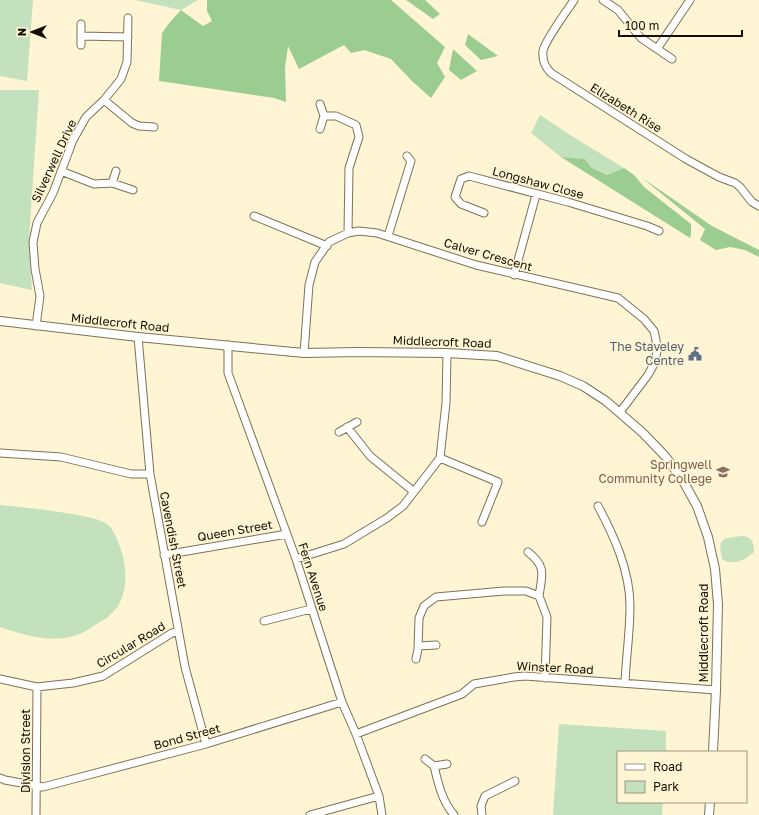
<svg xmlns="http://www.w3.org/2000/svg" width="759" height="815" font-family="'Golos Text',sans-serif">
<rect width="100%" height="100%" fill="#fff4d3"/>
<path fill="#c2e1bc" d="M0,0H33L27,81L0,76Z
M135,0H198L181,10Z
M0,90H39L29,239L32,290L0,283Z
M540,115L575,138L624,168L607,175L592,168L585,159L561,157L531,133Z
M0,505C19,507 95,514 107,524C114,530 117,539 120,547C128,568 129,599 110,615C107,618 102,621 98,623C91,628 82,634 74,636C49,643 24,635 0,627Z
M741,536C751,536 754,542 754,552C747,559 732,567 722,559C718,538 720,539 741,536Z
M559,724L666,731V752H618V802H663L662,815H553Z"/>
<path fill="#9bcd91" d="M207,0H391L445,47L437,63L445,77L431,98L412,81L391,59L364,50L351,53L344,45L299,69L288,46L285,68L286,102L274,98L159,81L162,33L170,22L181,10L203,26L212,21L207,11Z
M406,0H425L440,14L433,19Z
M468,34L498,56L481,60L465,45Z
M453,49L477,71L461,80L449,70Z
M561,157L585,159L592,168L607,175L624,168L634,175L644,187L691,224V234L690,238Z
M641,177L712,226L759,250V257L745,250L730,247L716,250L700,240L705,229Z"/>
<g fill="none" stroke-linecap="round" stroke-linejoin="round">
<g stroke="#7c7255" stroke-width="9">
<path id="minor" d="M574,0C567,11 545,40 543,51C542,60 545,67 551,73L686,159L719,177L735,183L740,187L752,202L759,206
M603,0L618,10L641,38L672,59
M81,24V36L128,37
M81,36V45
M657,49L690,0
M104,100L132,123L139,126L154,127
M320,104L324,116L320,129
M324,116H336L356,125L359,137L349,168L348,233
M61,171L94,184L112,183L133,190
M112,183L116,171
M484,213L461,204L455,197L461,179L469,176L568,202L647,226L659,231
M254,216L327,246
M388,236L411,161L407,156
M514,275L536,195
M36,326L40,296L35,269L33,242L37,223L53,193L73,140L86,117L104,100L121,79L127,62L128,18
M138,337L150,474L185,667L206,744
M228,345V373L296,559L342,702L356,734L379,796L382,815
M304,353L309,285L315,262L329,242L348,233L359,231L377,233L476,265L618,298L644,319L654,331L656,340L657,352L654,364L648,375L620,412
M347,427L370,456L413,491
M339,432L357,422
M0,453L61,457L131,474H150
M440,458L498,482L482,522
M598,506C614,536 630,571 630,606C630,632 626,658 625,683
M528,552C547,567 542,575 539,596
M164,555L287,534
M296,559L344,544L387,518L403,506L440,458L446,403L447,353
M264,621L311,609
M418,646L436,645
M416,659L418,649L419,618L424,606L436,597L504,591H526L539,596L547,617L545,678
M0,679L37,687L73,683L103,676L172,633L178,632
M356,734L462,694L474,684L514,677L525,676L716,690
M425,759L434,766L447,764
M434,766C438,783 442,801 454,815
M0,778L5,780L43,787L206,744L342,702
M36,815L37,687
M310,815L379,796
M482,815L481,806L485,796L515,781"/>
</g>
<g stroke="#7c7255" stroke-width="10">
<path id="tertiary" d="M0,321L138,337L304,353L358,352L447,353L497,356L560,376L583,386L606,401L643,433L665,456L682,479L697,506L708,537L715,569L718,604L716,690L713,752
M709,815L710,802"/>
</g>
<use href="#minor" stroke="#fff" stroke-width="7"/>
<use href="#tertiary" stroke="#fff" stroke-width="8"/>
</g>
<defs>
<g id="civic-bare" transform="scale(1.08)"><path d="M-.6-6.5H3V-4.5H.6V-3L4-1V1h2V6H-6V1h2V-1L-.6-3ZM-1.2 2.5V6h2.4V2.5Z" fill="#5c6f8a" stroke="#fff4d3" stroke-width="2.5" paint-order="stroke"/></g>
<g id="school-bare" transform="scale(1.08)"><path d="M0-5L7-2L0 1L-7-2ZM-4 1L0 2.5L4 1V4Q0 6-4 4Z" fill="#8d6e63" stroke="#fff4d3" stroke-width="2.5" paint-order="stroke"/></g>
</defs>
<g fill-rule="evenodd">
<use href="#civic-bare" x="695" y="354"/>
<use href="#school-bare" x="723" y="472"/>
</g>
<g text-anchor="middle" stroke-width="3" stroke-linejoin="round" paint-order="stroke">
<g font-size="12" fill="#120e04" stroke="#fff4d3">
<text transform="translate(626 108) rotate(32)" y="4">Elizabeth Rise</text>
<text transform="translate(54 161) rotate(-65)" y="4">Silverwell Drive</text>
<text transform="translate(538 183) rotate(15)" y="4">Longshaw Close</text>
<text transform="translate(488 255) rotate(16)" y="4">Calver Crescent</text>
<text transform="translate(120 323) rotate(6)" y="4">Middlecroft Road</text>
<text transform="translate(442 342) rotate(2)" y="4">Middlecroft Road</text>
<text transform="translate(235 531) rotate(-10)" y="4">Queen Street</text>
<text transform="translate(173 540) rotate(79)" y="4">Cavendish Street</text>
<text transform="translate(313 577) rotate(72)" y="4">Fern Avenue</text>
<text transform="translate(704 633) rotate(-90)" y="4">Middlecroft Road</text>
<text transform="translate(131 645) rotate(-31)" y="4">Circular Road</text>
<text transform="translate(555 668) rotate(3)" y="4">Winster Road</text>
<text transform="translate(187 737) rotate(-15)" y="4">Bond Street</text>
<text transform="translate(26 751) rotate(-90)" y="4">Division Street</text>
</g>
<g font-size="12" fill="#4e5e75" stroke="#fff4d3" text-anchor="end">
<text x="684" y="351">The Staveley<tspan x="684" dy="14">Centre</tspan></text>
</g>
<g font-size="12" fill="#785e54" stroke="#fff4d3" text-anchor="end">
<text x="712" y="469">Springwell<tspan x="712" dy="14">Community College</tspan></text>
</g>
</g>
<rect x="617" y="751" width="130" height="52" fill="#fff4d3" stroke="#a09880"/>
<rect x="625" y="764" width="20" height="6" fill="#ffffff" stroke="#a09880"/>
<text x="653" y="771" font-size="12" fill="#120e04">Road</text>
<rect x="625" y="781" width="20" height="12" fill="#c2e1bc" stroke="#a09880"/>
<text x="653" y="791" font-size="12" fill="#120e04">Park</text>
<g transform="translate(32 32) rotate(270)" stroke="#fff4d3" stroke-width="3" paint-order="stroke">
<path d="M0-3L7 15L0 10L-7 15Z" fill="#120e04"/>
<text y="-6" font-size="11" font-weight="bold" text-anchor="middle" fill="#120e04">N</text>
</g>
<path d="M619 30v6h123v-6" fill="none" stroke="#120e04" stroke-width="2"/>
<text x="625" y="30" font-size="12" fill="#120e04" stroke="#fff4d3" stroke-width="3" paint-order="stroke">100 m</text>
</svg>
